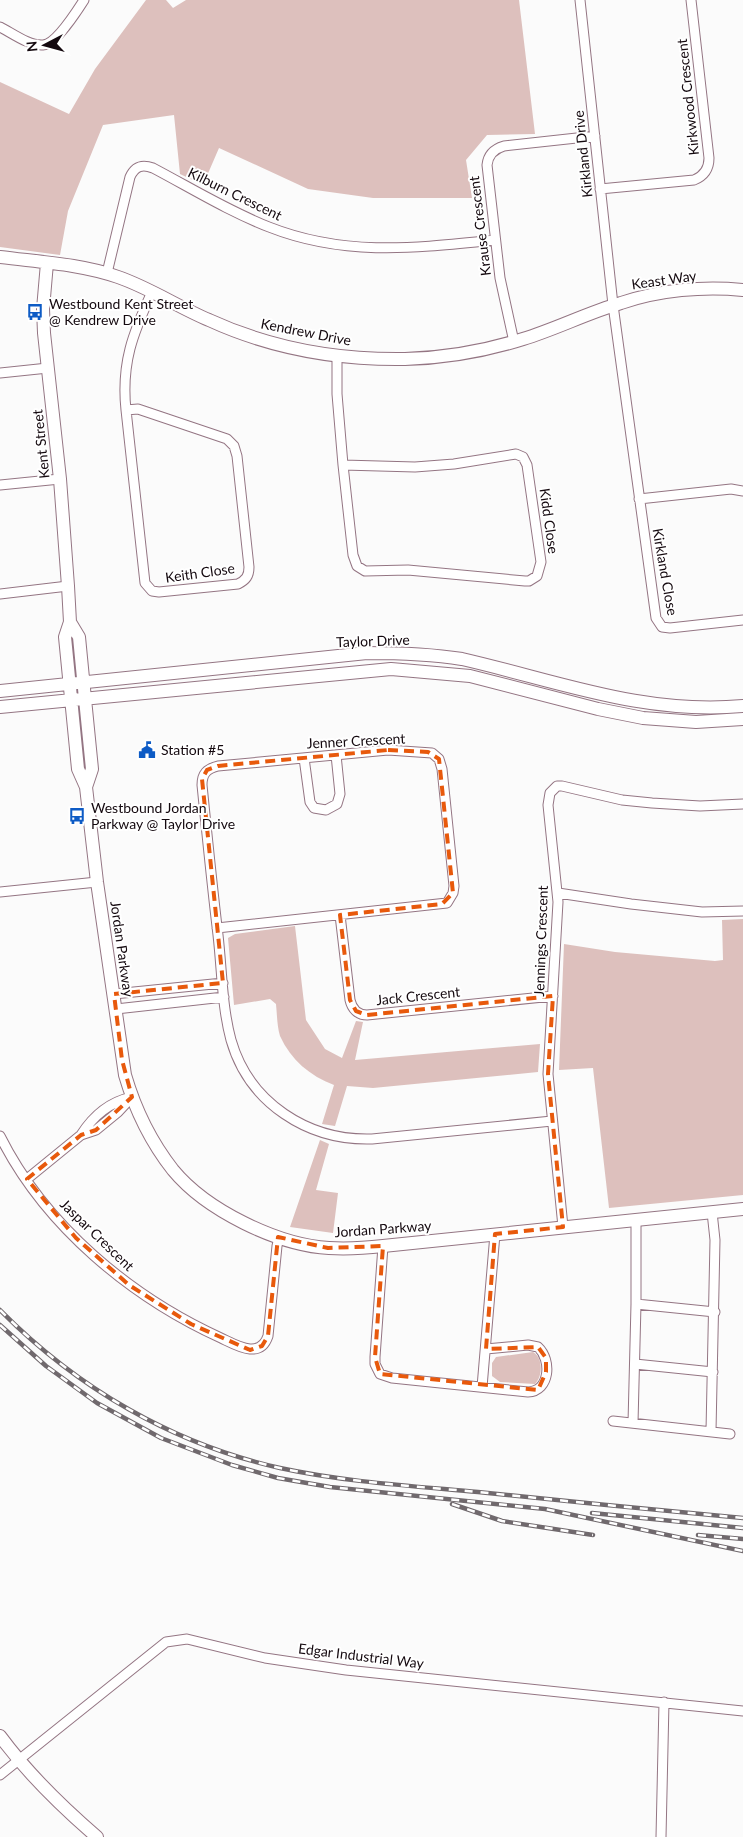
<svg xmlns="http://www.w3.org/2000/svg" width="743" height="1837" font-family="Lato,sans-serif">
<rect width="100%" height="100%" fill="#fbfbfb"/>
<path fill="#ddc0bd" d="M146,0H166L173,8L186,0H519L535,134L487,135L466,160L472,198H373L308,189L219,148L203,185L180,174L174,115L103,125L68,211L60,255L0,247V82L69,114L95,69Z
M743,919V1195L609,1208L593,1068L559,1070L564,944L615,952L715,961L723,960L722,920Z
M295,926L306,1020L325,1049L342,1058L356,1021L363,1022L355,1060L540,1044L538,1072L373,1088L347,1086L335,1126L322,1124L334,1085C310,1076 291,1060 280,1036C277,1026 277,1014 276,1004L270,999L234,1005L228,938L235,934Z
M320,1140L329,1144L316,1190L338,1193L333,1233L290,1227Z
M533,1352C543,1357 543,1376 535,1384L500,1382L492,1376V1363L496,1357Z"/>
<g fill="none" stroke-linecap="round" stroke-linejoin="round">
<g stroke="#947583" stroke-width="11">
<path id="street" d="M580,0L613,305L656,618L662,627L670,628L743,620
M0,27C12,33 29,46 43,45C56,44 77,11 84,0
M600,189L694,180C704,176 709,169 709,158L691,0
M107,273L130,177C135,166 142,164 153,168C191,188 228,211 269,227C345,257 416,248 495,240
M514,342L500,278L487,165C488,155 494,149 504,146L595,136
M337,355V394L343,465
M0,373L48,368
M138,409L227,439L234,446L237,456L249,567C249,576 246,580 238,584L159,592L152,591L145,583L126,410Z
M126,410C121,363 133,333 152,292
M516,454L523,457L527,465L541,562L537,576L529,581H525L408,570L365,571L357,566L353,555L343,465L415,467L454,464Z
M0,485L60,479
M639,499L731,489L743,491
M0,594L68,586
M304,758L310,802L314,808L326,810L337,804L340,794L336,755
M0,892L97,882
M558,893L631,904L702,912L743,911
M340,915L350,1000C352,1009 358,1015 367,1015L553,996
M217,928L447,903L453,893L454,886L442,769L439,759L432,753L388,750L218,766C207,769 202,773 202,785C207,835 212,885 218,935C222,970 222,1007 231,1040C249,1103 308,1141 372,1139L552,1121
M114,994L223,983
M116,1009L224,997
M81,1135C93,1116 109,1102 132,1097
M0,1136C45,1226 131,1297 221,1338C236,1345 260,1360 268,1336L277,1246L279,1237
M27,1179L81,1135L96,1130L118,1112L132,1097
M563,1227L548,1074L558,902L548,805L550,793L557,786H562L622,800L652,803L700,806L743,804
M383,1246L375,1357V1364L380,1374L392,1378L528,1392C550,1391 552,1360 538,1347L528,1345L486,1349
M636,1304L715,1312
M635,1364L713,1372
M482,1387L495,1234
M613,1421L730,1434
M633,1423L636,1304V1220
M711,1431L715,1240L712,1212
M0,1775L166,1642L187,1639L265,1658L346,1670L743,1711
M661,1837L664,1702"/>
</g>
<g stroke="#947583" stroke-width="14">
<path id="secondary" d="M0,257C39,262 81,264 118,277C150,288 178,307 209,320C270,348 338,360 405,359C444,358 485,351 523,339C556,329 587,313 621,303C659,290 703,286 743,290
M47,263L43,309L44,333L60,479L68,586L70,622L65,637L78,769L86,787L97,882L125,1075C135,1109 151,1142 173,1170C206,1210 277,1245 329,1248C347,1249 365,1248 383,1246L743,1209
M70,622L79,637L85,699L92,769L86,787
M0,691L367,653C399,653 430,654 462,659C558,681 643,715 743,706
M0,707L391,669L470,676L598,709L643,718L696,722L743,719
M0,1736C28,1774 61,1806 97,1837"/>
</g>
<use href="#street" stroke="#fff" stroke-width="9"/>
<use href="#secondary" stroke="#fff" stroke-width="12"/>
<g stroke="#70696d" stroke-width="4.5">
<path id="rail" d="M0,1310C77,1388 173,1444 280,1468C345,1482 412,1486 478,1492C566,1501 655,1510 743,1518
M0,1325L46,1366L97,1403L161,1438L232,1465L278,1478L330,1487L545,1509L743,1551
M452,1504L502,1521L593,1535
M592,1513L743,1528
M698,1535L743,1539"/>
</g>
<use href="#rail" stroke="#fff" stroke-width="2.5" stroke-dasharray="8" stroke-linecap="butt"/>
</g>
<path fill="none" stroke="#e8590c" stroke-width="4" stroke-dasharray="10 6" stroke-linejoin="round" d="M388,750L428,752L439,759L453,893L442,904L340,915L350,1000L356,1011L367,1015L553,996L548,1074L563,1227L495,1234L486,1349L538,1347L546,1358V1372L538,1390L380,1374L375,1357L383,1246L328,1248L278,1237L268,1336L262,1346L250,1350L191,1324L129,1285L76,1238L27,1179L81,1135L96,1130L132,1097L122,1060L114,994L223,983L202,779L207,770L218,766Z"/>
<defs>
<g id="bus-bare" transform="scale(1.35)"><path d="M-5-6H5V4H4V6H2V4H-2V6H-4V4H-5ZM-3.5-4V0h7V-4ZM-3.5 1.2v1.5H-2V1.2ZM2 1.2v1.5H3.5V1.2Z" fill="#0d5bc5" stroke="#fff" stroke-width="2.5" paint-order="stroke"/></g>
<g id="civic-bare" transform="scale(1.35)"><path d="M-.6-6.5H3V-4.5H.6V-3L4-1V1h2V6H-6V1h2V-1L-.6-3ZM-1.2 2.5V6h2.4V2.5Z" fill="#0d5bc5" stroke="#fff" stroke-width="2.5" paint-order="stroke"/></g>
</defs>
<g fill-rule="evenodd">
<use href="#bus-bare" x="35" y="312"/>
<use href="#civic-bare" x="147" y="750"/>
<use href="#bus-bare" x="77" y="816"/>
</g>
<g text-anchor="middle" stroke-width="4" stroke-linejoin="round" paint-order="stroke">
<g font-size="14" fill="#14090f" stroke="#fff">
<text transform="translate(688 97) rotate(-96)" y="5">Kirkwood Crescent</text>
<text transform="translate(583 154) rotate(-96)" y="5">Kirkland Drive</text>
<text transform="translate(235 194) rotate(26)" y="5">Kilburn Crescent</text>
<text transform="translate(480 226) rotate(-97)" y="5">Krause Crescent</text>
<text transform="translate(664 280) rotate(-8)" y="5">Keast Way</text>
<text transform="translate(306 332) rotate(11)" y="5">Kendrew Drive</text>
<text transform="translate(41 444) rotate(-96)" y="5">Kent Street</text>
<text transform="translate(549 521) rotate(82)" y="5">Kidd Close</text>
<text transform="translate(665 572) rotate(80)" y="5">Kirkland Close</text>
<text transform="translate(200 573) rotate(-8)" y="5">Keith Close</text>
<text transform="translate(373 641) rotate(-2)" y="5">Taylor Drive</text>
<text transform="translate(356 741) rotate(-3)" y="5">Jenner Crescent</text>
<text transform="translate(541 941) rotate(-88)" y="5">Jennings Crescent</text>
<text transform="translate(122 949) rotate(82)" y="5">Jordan Parkway</text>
<text transform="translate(418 996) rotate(-6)" y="5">Jack Crescent</text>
<text transform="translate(383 1229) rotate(-4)" y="5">Jordan Parkway</text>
<text transform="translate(97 1235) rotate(44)" y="5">Jaspar Crescent</text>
<text transform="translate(361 1656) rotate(7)" y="5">Edgar Industrial Way</text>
</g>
<g font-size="14" fill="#14090f" stroke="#fff" text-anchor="start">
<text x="49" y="309">Westbound Kent Street<tspan x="49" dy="16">@ Kendrew Drive</tspan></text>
<text x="161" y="755">Station #5</text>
<text x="91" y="813">Westbound Jordan<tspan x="91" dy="16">Parkway @ Taylor Drive</tspan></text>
</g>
</g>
<g transform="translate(45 45) rotate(264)" stroke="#ffffff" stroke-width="4" paint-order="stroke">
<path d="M0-4L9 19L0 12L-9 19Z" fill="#14090f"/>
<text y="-8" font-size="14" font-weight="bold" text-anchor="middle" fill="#14090f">N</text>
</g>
</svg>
